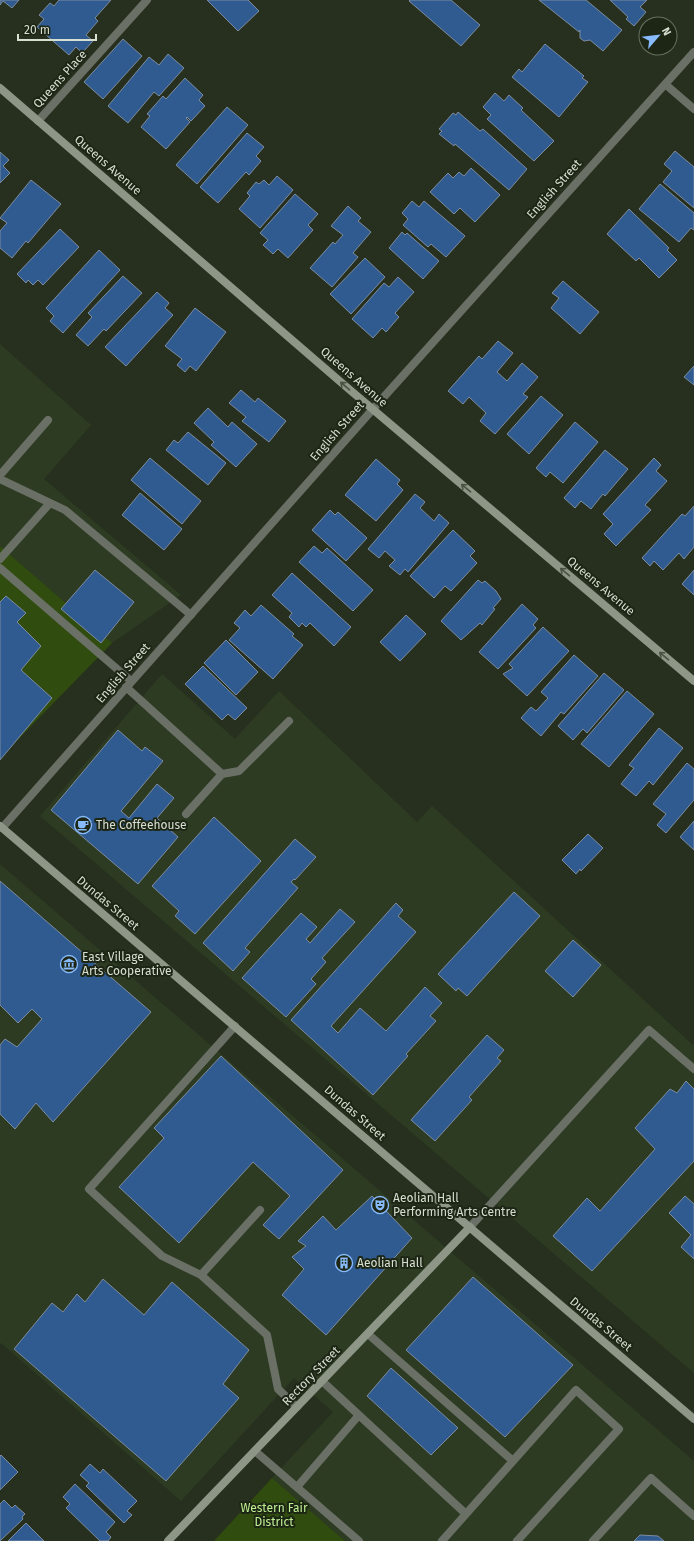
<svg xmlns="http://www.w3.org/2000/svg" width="694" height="1541" font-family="'Fira Sans',sans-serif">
<rect width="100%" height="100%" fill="#27301e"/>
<path fill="#2e3b23" d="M0,344L91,425L44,479L181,595L112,643L0,546Z
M162,674L235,739L279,691L417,822L432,806L693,1045L694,1044V1373L40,816Z
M0,864L694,1461V1541H345L272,1478L333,1412L294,1378L181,1501L1,1343L0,1344Z"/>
<path fill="#314c0f" d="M0,546L112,643L0,758Z
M272,1478L345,1541H214Z"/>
<path fill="#2f5b91" stroke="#7d8c9f" d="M0,0H19L12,8L3,1L0,5Z
M59,0H111L95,18L98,21L86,35L93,41L82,53L76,47L69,55L37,27L44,19L39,15L50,3L54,6Z
M207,0H248L259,11L238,31Z
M410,0H451L480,25L461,46L409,1Z
M539,0H586L622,30L603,51L590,40L584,41L580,38V30L579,32Z
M610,0H647L640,7L646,12L634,26L626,19L628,17Z
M123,39L142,56L103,99L84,82Z
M545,44L584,76L582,78L588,82L559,117L512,77L519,69L522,72Z
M168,54L184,68L159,96L154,92L128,123L108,106L149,57L159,65Z
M185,78L203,95L199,100L205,106L191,121L187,117L186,118L190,122L166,149L141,127L150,116L147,114L163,96L166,99Z
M495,93L504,101L509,95L523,108L521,110L554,141L534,161L487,119L491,115L483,107Z
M227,107L248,125L197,184L176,165Z
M458,112L480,131L483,129L527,169L509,190L455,144L454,146L439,134L442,131L439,129L453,113L456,115Z
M247,133L264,147L256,156L261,161L249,175L246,172L218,203L200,187Z
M675,151L694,167V208L663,182L672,171L664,164Z
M0,152L9,160L3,166L10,173L0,183Z
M471,168L500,195L475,222L460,208L454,214L430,192L448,173L453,178L459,172L464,176Z
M277,176L293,190L260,228L239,209L250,196L247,193L256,182L259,184L264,180L269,185Z
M31,180L61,204L28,243L26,241L12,258L0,248V231L7,223L0,218Z
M660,184L694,213V230L691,228L679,242L639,209Z
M295,194L318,214L308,225L313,230L288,258L278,249L273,254L263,245L268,240L260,233Z
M412,201L419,207L424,201L465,236L446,257L431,244L428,247L403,225L408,219L402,213Z
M348,206L361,218L358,221L371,232L353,253L358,257L332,287L310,268L333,242L335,244L343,235L331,226Z
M629,209L669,248L667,250L677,260L659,278L639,258L636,261L607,234Z
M60,229L79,247L43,285L38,280L33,285L28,280L26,283L17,274Z
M402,232L405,235L407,233L439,261L423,279L389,248Z
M99,250L120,270L63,333L50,321L54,316L46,308Z
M365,258L385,277L351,314L330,294Z
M123,276L142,293L106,331L104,329L88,346L76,335L92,317L88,313Z
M398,277L414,292L395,313L399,317L386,332L382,328L373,338L352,319L384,283L389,287Z
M563,281L599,312L580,334L551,308L559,298L552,293Z
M157,292L169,303L165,308L173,315L126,366L105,347Z
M195,308L226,332L196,371L190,366L185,372L177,365L182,359L165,346Z
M498,341L513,353L497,372L507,381L522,363L538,377L523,394L528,397L495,434L480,421L486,413L469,397L463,404L448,391L479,356L482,359Z
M694,366V385L684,377Z
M241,390L255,402L258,398L286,421L269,442L242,421L246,417L229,403Z
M541,396L563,415L529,454L507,434Z
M208,408L228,427L232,422L257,444L236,467L211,445L214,442L194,423Z
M575,422L598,442L563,483L550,472L546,477L536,468Z
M188,432L226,463L208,485L166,450L174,440L178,443Z
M605,450L628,469L605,496L603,494L591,509L581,501L575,508L564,498Z
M150,458L201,501L182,524L131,480Z
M654,458L661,465L656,471L667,481L645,505L651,510L616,546L604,534L613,524L603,514Z
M376,459L400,480L397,484L403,490L376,521L345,495Z
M140,493L182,529L164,550L122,515Z
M415,494L425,502L420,508L434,521L439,514L449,523L408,572L405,569L400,575L389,566L395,560L385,551L379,558L368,549Z
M694,506V547L684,559L679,553L663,570L654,561L650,566L642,558L682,514L685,516Z
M330,510L335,515L338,512L367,538L346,561L312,530Z
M453,530L475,551L470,556L477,563L451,591L445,586L434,598L410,576Z
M314,546L322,553L327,548L373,590L353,611L299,562Z
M95,570L134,602L101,643L61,609Z
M694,570V595L682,584Z
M292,573L351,627L334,646L310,623L306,627L302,623L299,627L289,617L292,613L272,595Z
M478,580L482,583L485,581L496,591L501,599L493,608L495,609L482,625L480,623L461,640L441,621Z
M6,596L26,613L17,622L41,646L21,670L52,698L0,760V602Z
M522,604L538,619L533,625L536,628L498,669L479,652Z
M261,605L294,634L292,636L303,645L273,679L229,640L240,628L234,623L245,610L251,616Z
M406,615L426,634L400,661L380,642Z
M543,627L569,651L527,696L503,674L513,668L509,664Z
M226,640L258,672L236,695L204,663Z
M574,655L598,676L564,714L561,712L541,736L521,718L531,707L536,711L548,698L541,692Z
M203,666L247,708L235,720L228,714L222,720L185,684Z
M604,673L624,690L587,733L583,729L573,740L558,726Z
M627,691L654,714L609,767L581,744Z
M659,728L683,748L653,785L649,781L636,796L621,784L634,768L629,765Z
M118,730L142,751L145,747L163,761L121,811L129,818L157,784L174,798L157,818L178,837L138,884L51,810Z
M687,763L694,769V800L666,833L657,825L666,814L653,804Z
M214,817L261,861L195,934L175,916L179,911L152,886Z
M694,821V850L680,837Z
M588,834L603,848L581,871L580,869L576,874L562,860Z
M295,839L316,857L295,880L294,879L291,882L298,888L245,948L250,952L233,971L203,943Z
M0,881L151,1012L53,1122L36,1103L15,1129L0,1114V1045L5,1039L17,1047L42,1019L32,1009L18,1023L0,1005Z
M514,892L540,916L467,996L458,988L456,991L438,974Z
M396,903L403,910L398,916L416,932L331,1026L338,1033L360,1008L386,1031L425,987L442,1003L430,1016L436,1021L406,1054L408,1056L373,1095L291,1020Z
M340,909L355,922L322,958L326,962L311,979L316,984L286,1017L242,978L301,913L317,927L306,939L310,943Z
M573,940L601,965L573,997L545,971Z
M487,1035L504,1050L497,1058L501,1061L469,1097L472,1100L435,1141L411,1120Z
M221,1056L343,1170L279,1239L263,1225L290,1196L253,1162L179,1243L119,1187L164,1138L154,1128Z
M686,1081L694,1089V1161L592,1271L553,1236L587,1198L600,1211L655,1149L635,1128L670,1089L677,1093Z
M372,1196L412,1238L326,1335L282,1295L304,1269L292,1257L306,1246L298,1241L323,1216L336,1230Z
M685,1196L694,1204V1259L681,1247L691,1235L669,1213Z
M473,1277L573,1365L505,1437L406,1350Z
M103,1279L144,1315L172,1282L249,1350L223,1384L239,1398L166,1481L14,1349L52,1303L63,1312L77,1294L85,1302Z
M391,1368L458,1428L431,1455L367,1396Z
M1,1455L18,1472L0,1490V1456Z
M90,1464L100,1473L103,1469L137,1501L127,1511L132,1515L124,1523L86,1486L89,1483L80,1475Z
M75,1484L115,1522L106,1532L111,1537L108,1541H100L66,1508L70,1504L63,1497Z
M4,1500L12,1508L15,1505L25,1514L22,1517L23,1519L0,1541V1504Z
M26,1523L44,1541H8Z
M640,1535L658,1536L664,1541H634Z"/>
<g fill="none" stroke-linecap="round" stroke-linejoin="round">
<path stroke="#6b7067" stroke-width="8" d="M0,475L48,420
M0,479L65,510L191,615
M0,559L50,503
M0,568L131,681
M126,687L222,774L239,771L289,721
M186,814L222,774
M235,1026L89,1189L162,1256L201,1275L260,1210
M470,1227L649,1030L694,1069
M201,1275L267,1335L278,1389L297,1407
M368,1334L513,1461
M322,1381L466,1514
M255,1451L359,1541
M297,1487L359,1415
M442,1541L576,1390L619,1429L517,1541
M593,1541L651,1478L694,1516"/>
<path stroke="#6b7067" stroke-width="8" d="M665,84L694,109
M38,121L147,0
M2,828L373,409L694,52"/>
<path stroke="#8e9688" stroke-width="8" d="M0,88L350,390L694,681
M0,826L694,1419
M168,1541L470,1227"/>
</g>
<defs><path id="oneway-shaft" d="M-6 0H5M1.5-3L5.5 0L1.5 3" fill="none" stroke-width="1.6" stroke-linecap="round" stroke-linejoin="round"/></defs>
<g stroke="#4a5343">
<use href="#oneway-shaft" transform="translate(345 386) rotate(-139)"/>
<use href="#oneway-shaft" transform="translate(466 488) rotate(-140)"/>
<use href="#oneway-shaft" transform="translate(565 572) rotate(-140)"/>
<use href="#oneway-shaft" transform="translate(664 656) rotate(-140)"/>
</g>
<defs>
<g id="cafe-ring" transform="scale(0.9)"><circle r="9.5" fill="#1d2615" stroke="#87bbfc" stroke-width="1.5"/><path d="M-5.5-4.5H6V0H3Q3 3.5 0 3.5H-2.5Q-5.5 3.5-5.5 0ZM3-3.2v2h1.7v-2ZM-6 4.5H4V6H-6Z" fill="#87bbfc"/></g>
<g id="museum-ring" transform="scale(0.9)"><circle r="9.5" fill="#1d2615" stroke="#87bbfc" stroke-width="1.5"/><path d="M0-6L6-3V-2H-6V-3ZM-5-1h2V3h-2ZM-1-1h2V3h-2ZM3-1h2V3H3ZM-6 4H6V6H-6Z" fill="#87bbfc"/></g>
<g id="theatre-ring" transform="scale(0.9)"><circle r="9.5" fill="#1d2615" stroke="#87bbfc" stroke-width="1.5"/><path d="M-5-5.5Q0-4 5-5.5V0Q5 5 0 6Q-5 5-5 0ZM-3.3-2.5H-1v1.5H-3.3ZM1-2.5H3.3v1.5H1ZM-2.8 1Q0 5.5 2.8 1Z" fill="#87bbfc"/></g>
<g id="building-ring" transform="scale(0.9)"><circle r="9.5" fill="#1d2615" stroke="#87bbfc" stroke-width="1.5"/><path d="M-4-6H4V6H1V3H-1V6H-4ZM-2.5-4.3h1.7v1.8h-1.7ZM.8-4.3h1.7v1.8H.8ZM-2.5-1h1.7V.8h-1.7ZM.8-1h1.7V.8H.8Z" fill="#87bbfc"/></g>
</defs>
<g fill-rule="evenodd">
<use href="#cafe-ring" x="83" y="825"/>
<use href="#museum-ring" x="69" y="964"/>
<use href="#theatre-ring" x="380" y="1205"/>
<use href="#building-ring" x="344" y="1263"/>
</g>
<g text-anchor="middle" stroke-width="4" stroke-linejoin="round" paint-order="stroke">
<g font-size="12" fill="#d7ded2" stroke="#1d2615">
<text transform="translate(60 79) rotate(-48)" y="4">Queens Place</text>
<text transform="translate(108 165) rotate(41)" y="4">Queens Avenue</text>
<text transform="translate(554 189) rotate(-48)" y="4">English Street</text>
<text transform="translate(354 377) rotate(41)" y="4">Queens Avenue</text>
<text transform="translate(337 431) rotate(-49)" y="4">English Street</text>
<text transform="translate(601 586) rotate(40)" y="4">Queens Avenue</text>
<text transform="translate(123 673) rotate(-49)" y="4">English Street</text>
<text transform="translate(108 903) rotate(40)" y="4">Dundas Street</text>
<text transform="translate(355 1113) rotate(41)" y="4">Dundas Street</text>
<text transform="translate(601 1324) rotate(40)" y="4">Dundas Street</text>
<text transform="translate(311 1376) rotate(-46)" y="4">Rectory Street</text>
</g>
<g font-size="12" fill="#d7ded2" stroke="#1d2615" text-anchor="start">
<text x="96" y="829">The Coffeehouse</text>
<text x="82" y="961">East Village<tspan x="82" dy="14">Arts Cooperative</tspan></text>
<text x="393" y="1202">Aeolian Hall<tspan x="393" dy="14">Performing Arts Centre</tspan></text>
<text x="357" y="1267">Aeolian Hall</text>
</g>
<g font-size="12" fill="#beef91" stroke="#1d2615">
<text x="274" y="1512">Western Fair<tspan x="274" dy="14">District</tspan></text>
</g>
</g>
<g transform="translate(658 36) rotate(62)"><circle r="19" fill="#1d2615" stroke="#677061"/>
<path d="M0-3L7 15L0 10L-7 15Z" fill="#87bbfc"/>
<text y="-6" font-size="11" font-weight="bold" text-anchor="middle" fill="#d7ded2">N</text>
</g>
<path d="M18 34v6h78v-6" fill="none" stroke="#d7ded2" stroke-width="2"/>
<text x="24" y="34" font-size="12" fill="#d7ded2" stroke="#1d2615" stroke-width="3" paint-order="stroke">20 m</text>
</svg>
